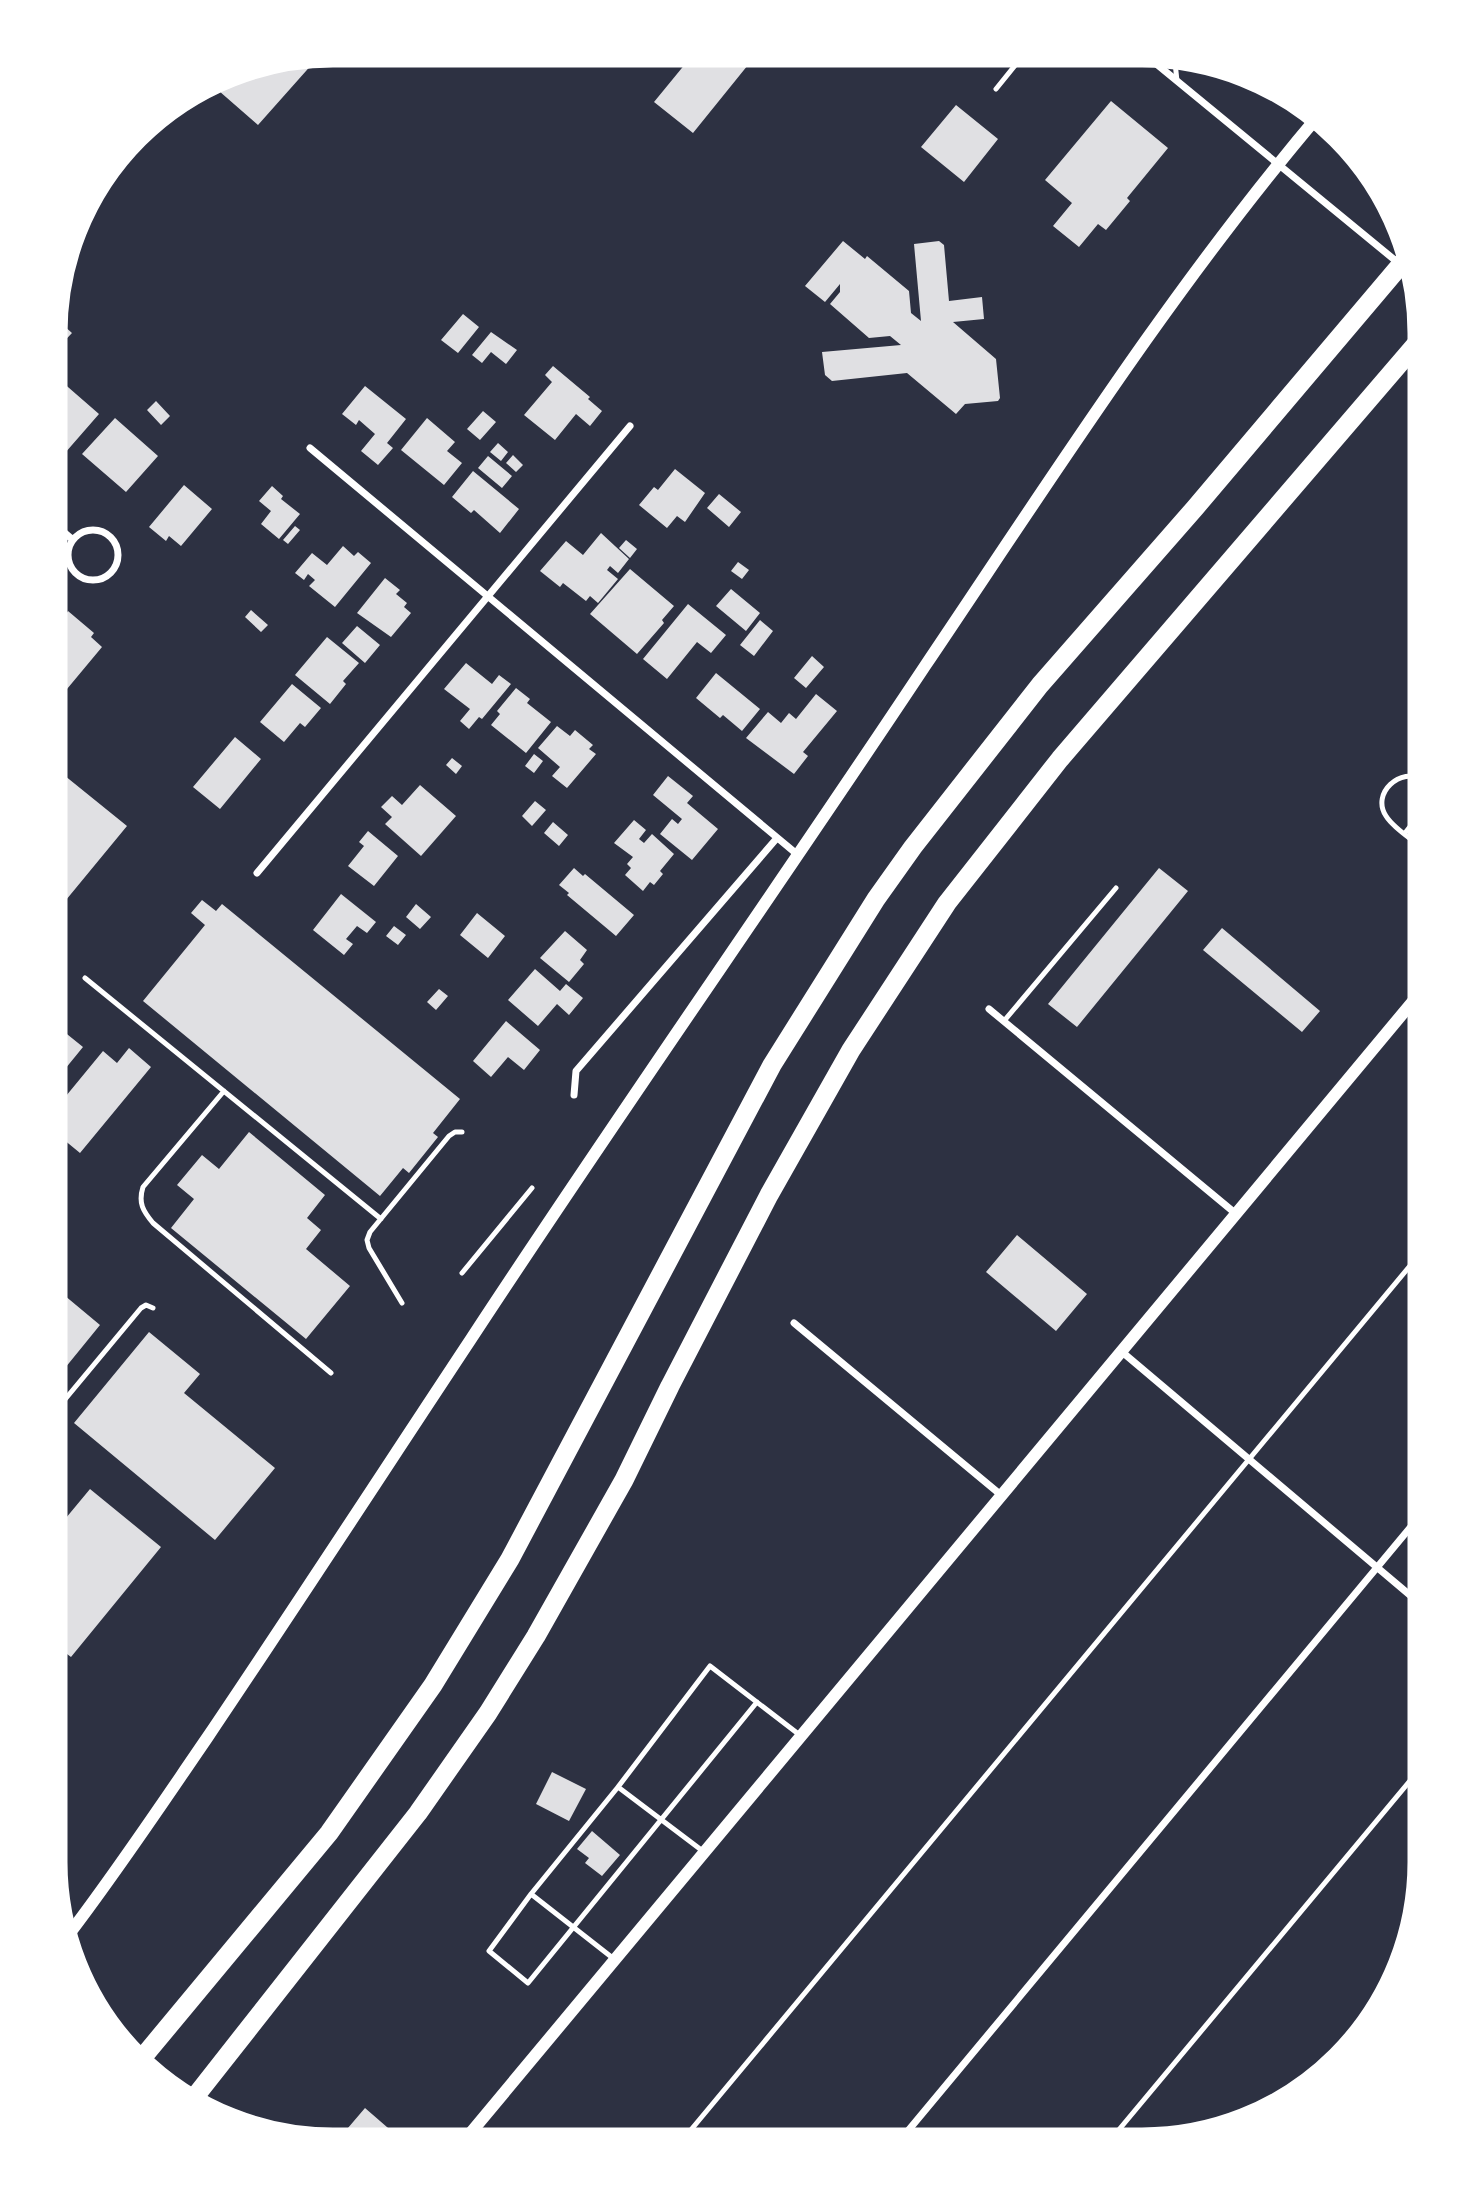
<svg xmlns="http://www.w3.org/2000/svg" width="1475" height="2195" font-family="'Space Grotesk',sans-serif">
<rect width="100%" height="100%" fill="#2d3142"/>
<path fill="#e0e0e3" d="M695,52H742L752,60L693,133L654,102Z
M322,53L258,125L211,84L242,66Z
M1111,101L1168,148L1127,198L1130,201L1106,230L1098,224L1079,247L1053,226L1072,203L1045,180Z
M956,105L998,139L964,182L921,147Z
M843,241L865,259L867,256L909,291L911,313L921,321L914,244L939,241L944,245L949,301L982,297L984,319L953,322L996,359L1000,398L998,401L965,404L956,414L907,373L832,381L825,375L822,352L901,345L890,336L869,338L830,304L840,292V284L825,302L805,286Z
M463,314L479,327L458,353L441,340Z
M53,316L72,333L53,353Z
M491,332L517,350L506,364L491,352L482,363L472,355Z
M553,366L590,397L588,399L602,411L590,426L576,414L555,440L524,415L552,382L545,375Z
M53,374L99,414L65,453L53,442Z
M365,386L406,419L387,443L393,448L378,465L361,451L375,434L359,420L356,425L342,414Z
M156,401L170,416L161,425L147,410Z
M483,411L496,422L480,440L467,429Z
M115,418L158,456L126,492L82,454Z
M427,418L455,442L447,451L462,463L444,485L401,450Z
M498,443L508,452L501,461L490,452Z
M513,455L523,465L516,472L506,463Z
M488,456L512,476L502,488L478,468Z
M675,469L705,493L685,522L677,516L667,528L639,505L654,487L658,490Z
M473,471L519,509L500,533L474,510L471,513L452,497Z
M184,485L212,509L181,546L169,536L166,541L149,527Z
M272,486L283,496L281,499L300,514L279,539L261,524L271,511L259,501Z
M719,494L741,512L729,527L707,508Z
M295,526L300,530L288,544L283,540Z
M601,533L629,559L618,573L610,566L607,570L618,579L598,603L590,596L586,601L563,583L560,587L540,571L566,541L583,555Z
M626,540L637,549L630,558L619,548Z
M343,546L354,556L358,552L371,563L335,607L309,586L315,580L308,574L304,580L295,573L312,553L327,565Z
M738,562L749,570L742,579L731,571Z
M630,569L674,606L662,620L664,623L637,654L590,614Z
M385,578L400,590L396,594L407,603L404,607L411,613L391,637L357,613Z
M731,589L760,613L746,631L716,606Z
M688,604L726,635L711,653L697,642L667,679L643,659Z
M53,606L65,616L68,611L94,633L91,637L102,647L57,701L53,698Z
M251,610L268,625L261,632L245,617Z
M760,620L773,631L754,656L740,645Z
M357,626L380,645L365,663L342,643Z
M327,637L359,663L343,681L346,684L330,704L295,675Z
M812,656L824,667L806,688L794,678Z
M466,663L492,684L499,675L511,684L482,719L479,717L469,729L460,721L470,709L444,689Z
M716,673L760,709L742,731L723,715L720,718L696,698Z
M292,684L321,708L305,727L300,723L284,742L260,722Z
M516,688L530,699L527,703L551,722L526,753L491,725L500,714L497,711Z
M816,694L837,711L803,752L808,756L794,774L746,738L768,712L781,723L789,713L796,719Z
M53,704L64,713L53,726Z
M557,726L570,736L575,730L593,745L589,749L596,754L567,788L552,776L560,767L538,748Z
M235,737L261,759L220,809L193,787Z
M534,754L543,761L534,773L525,766Z
M452,758L462,766L456,774L446,765Z
M54,767L127,826L52,917V769Z
M668,776L693,796L687,803L718,829L692,860L660,834L672,819L678,824L682,819L653,795Z
M420,785L456,816L421,856L385,824L392,817L381,807L392,796L402,805Z
M535,801L546,810L532,826L522,816Z
M634,820L646,830L639,839L644,843L652,834L674,854L660,871L663,874L654,885L650,882L643,891L625,875L631,868L627,864L633,857L614,843Z
M553,822L568,835L559,846L544,833Z
M368,831L398,856L374,886L348,866L364,846L359,842Z
M574,868L583,876L585,874L634,915L616,936L567,895L569,893L559,885Z
M1159,868L1188,891L1077,1027L1048,1004Z
M341,894L376,922L367,933L357,926L346,939L353,944L344,955L313,930Z
M202,900L216,911L222,904L460,1099L433,1133L438,1137L409,1173L403,1168L380,1196L143,1001L205,925L191,913Z
M416,904L431,917L420,929L406,917Z
M477,913L505,936L488,958L460,935Z
M394,926L406,935L398,945L386,936Z
M1222,928L1320,1011L1302,1032L1203,950Z
M565,931L587,950L580,960L584,964L569,982L540,958Z
M535,969L560,991L566,984L583,998L569,1015L557,1004L538,1026L508,1000Z
M439,989L448,996L436,1010L427,1002Z
M506,1021L540,1050L524,1070L508,1057L491,1077L473,1061Z
M52,1022L83,1047L52,1085Z
M129,1048L151,1067L80,1153L52,1130V1113L103,1051L117,1063Z
M249,1132L325,1195L307,1218L321,1230L306,1249L350,1286L306,1339L171,1228L194,1199L177,1185L202,1155L219,1169Z
M1017,1235L1087,1294L1056,1331L986,1272Z
M64,1295L100,1325L52,1384V1310Z
M149,1332L200,1374L184,1393L275,1468L215,1540L74,1423Z
M90,1489L161,1547L71,1657L51,1642V1536Z
M552,1772L586,1789L569,1821L536,1804Z
M592,1831L620,1855L602,1876L585,1863L589,1858L577,1849Z
M365,2108L395,2134L388,2142H336Z"/>
<g fill="none" stroke-linecap="round" stroke-linejoin="round">
<path stroke="#fff" stroke-width="5" d="M1174,53L1177,81
M996,89L1025,53
M1419,545L1424,540
M1405,833L1424,809
M1424,849C1413,840 1394,829 1386,816C1371,793 1400,767 1424,779
M85,978L381,1219
M1004,1021L1116,888
M224,1091L143,1187C138,1203 143,1211 153,1223L331,1373
M462,1273L532,1188
M402,1303L369,1248L367,1240L370,1232L449,1136L455,1132H462
M62,1403L141,1308L146,1305L153,1308
M704,1852L618,1787L710,1666L801,1736
M531,1894L489,1951L528,1983L757,1702
M614,1959L531,1894L618,1787
M404,2142L414,2136L426,2142
M680,2143L1424,1249
M1107,2144L1424,1764"/>
<path stroke="#fff" stroke-width="7" d="M1143,53L1413,275
M310,448L798,855
M53,523L73,540
M68 555a25 25 0 1 1 50 0a25 25 0 1 1-50 0Z
M257,873L630,426
M989,1009L1235,1213
M574,1095L576,1071L777,838
M794,1323L1001,1495
M1121,1351L1424,1607
M897,2144L1424,1511"/>
<path stroke="#fff" stroke-width="12" d="M66,1938C116,1873 161,1805 207,1738C296,1606 383,1472 471,1339C619,1113 775,892 925,666C1051,479 1173,287 1319,115
M463,2142L1424,988"/>
<path stroke="#fff" stroke-width="19" d="M138,2063L329,1833L433,1685L510,1559L772,1065L876,899L913,847L1040,685L1195,508L1409,255
M190,2103L418,1813L488,1713L536,1636L624,1480L670,1386L769,1195L851,1050L947,903L1060,759L1424,335"/>
</g>
<path d="M0 0H1475V2195H0ZM333 63H1142A270 270 0 0 1 1412 333V1862A270 270 0 0 1 1142 2132H333A270 270 0 0 1 63 1862V333A270 270 0 0 1 333 63Z" fill="#fff" fill-rule="evenodd"/>
<path fill="none" stroke="#fff" stroke-width="9" d="M333 63H1142A270 270 0 0 1 1412 333V1862A270 270 0 0 1 1142 2132H333A270 270 0 0 1 63 1862V333A270 270 0 0 1 333 63Z"/>
</svg>
